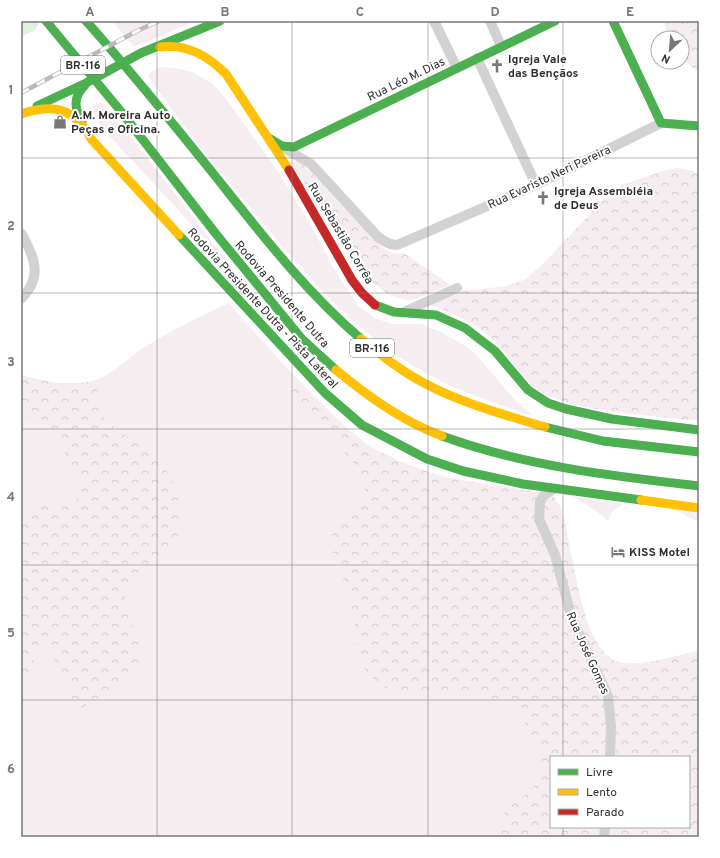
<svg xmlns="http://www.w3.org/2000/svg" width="720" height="858" font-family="Overpass,sans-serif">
<defs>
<pattern id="forest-crowns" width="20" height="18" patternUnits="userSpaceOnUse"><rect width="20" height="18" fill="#f5edef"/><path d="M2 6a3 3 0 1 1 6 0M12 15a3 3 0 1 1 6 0" fill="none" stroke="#d2cccd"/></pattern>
</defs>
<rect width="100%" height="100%" fill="#fff"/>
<path fill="#f5edef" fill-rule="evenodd" d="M112,21H195L134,47Z
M159,67L175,68L192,72L213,84L226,99L279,173L313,229L331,264L357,305L375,318L392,324H421L441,332L469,348L480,359L516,401L533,416C496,403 458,392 424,372C351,331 300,268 248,205C213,163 179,121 148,76L152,71Z
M96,103H102L135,142L234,270L102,128L95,116L93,108Z
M229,303C259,339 290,372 323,405C338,420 354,438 373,448C384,455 397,460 409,465C429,473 450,479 472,483C493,486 543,488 558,503C565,510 567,534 569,544C574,574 586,655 621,663C639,667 679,655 699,651V837H21V375C43,381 67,388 90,382C110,377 126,360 143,348C171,331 199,316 229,303ZM551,757H689V827H551Z
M572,496L623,504L612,512L608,521L599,513Z
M673,509L699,511V522Z"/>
<path fill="url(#forest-crowns)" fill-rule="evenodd" d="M663,21H699V73L682,59V38H670Z
M290,162H299L306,167L378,244C386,250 394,256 404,253L450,285C439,289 422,298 411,300C396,301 379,289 370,279Z
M678,168L693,171L699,175V421C658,416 571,412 538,390C523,379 514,362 502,349C483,327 457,314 430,305L456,292L507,286L526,279L544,263L603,200L622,185L663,171Z
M284,367L342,424L372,448L409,465L443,477L553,495C577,529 574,658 624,663C646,666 677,655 699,651V837H500C500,829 501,819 506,811C511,804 519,800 526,794C550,774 543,757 530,733C527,728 525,721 521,716C516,709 506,704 499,702C488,698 478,695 467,694C437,692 403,703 377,682C374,679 369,676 367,673C355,649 356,621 349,595C344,577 331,559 332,539C332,516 372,515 364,482C357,457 314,426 298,403C290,392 287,380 284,367ZM551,757H689V827H551Z
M21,375C49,383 72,387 100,379L96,397L97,407L102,416L110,424L161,462L174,484L182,515L179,535L125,593V609L139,640L142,650L138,664L115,688L77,711L74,707L71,694L61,670L43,643L36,651L29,675L21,680V519C30,511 42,504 54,505C59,506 64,508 69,505C97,492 62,446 48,433C40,426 31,420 21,414Z"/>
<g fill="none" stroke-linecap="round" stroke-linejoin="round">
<path stroke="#e2f2db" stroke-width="23" d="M21,24L27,21"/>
<path stroke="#d2d2d2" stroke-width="10" d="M434,21L457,68
M490,21L501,46
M477,58L536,185
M284,148L311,164L379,238L390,244L397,245L536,185L661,123
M21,233C35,257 43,277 21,299
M406,311L457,288
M554,489L544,495L540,502L539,519L555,555L572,619L608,696L611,727L610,757
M604,837L605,827"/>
<path stroke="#4caf50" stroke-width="9" d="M46,21L119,109L216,234L302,339L336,370
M86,21C130,70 171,121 212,172C259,231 304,290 361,339
M613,21L661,123L699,126
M37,106L86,83L141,53L220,21
M82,122C74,108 73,97 85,85
M269,138L282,146L294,147L555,21
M179,235L325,393L362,425L427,459L463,471L523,484L641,500
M375,305L394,312L436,315L465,328L495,351L528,390L548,403L566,409L612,419L699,430
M545,427L603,441L699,452
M442,436C524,466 612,476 699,486"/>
<path stroke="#ffc107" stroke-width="9" d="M160,47C187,44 207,55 226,74L289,170
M21,114C55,103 74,108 92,140L179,235
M361,339C381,355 401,371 424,383C461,403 505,415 545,427
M336,370C369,397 402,421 442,436
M641,500L699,508"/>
<path stroke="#c62828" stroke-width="9" d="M289,170L352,280L362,293L375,305"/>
<g stroke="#bababa" stroke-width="4.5">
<path id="rail" d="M21,93L139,30L159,21"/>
</g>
<use href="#rail" stroke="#fff" stroke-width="3" stroke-dasharray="9" stroke-linecap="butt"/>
</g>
<path fill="none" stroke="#787878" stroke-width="1" stroke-opacity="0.55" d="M157,21V837M292,21V837M428,21V837M563,21V757M21,158H699M21,293H699M21,429H699M21,565H699M21,700H699M563,827V837"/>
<defs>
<g id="church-bare" transform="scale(1.08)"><path d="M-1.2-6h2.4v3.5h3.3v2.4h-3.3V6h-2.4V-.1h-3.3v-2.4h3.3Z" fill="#787878" stroke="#fff" stroke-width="2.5" paint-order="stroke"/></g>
<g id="shop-bare" transform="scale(1.08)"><path d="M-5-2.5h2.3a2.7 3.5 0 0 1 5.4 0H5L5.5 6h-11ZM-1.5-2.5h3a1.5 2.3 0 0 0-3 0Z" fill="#787878" stroke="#fff" stroke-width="2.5" paint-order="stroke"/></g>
<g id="hotel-bare" transform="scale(1.08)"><path d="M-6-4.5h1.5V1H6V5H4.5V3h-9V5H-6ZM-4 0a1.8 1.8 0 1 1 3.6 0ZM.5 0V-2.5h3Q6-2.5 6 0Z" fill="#787878" stroke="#fff" stroke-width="2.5" paint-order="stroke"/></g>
</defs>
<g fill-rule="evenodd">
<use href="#church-bare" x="497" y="66"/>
<use href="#shop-bare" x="60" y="122"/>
<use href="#church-bare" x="543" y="198"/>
<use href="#hotel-bare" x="618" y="552"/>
</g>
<g text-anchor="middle" stroke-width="4" stroke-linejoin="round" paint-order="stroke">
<g fill="#fff" stroke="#6e6e6e" stroke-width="1">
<rect x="61" y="56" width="44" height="18" rx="3"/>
<rect x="350" y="339" width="44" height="18" rx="3"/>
</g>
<g font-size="11" font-weight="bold" fill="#303030">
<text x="83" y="69">BR-116</text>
<text x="372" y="352">BR-116</text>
</g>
<g font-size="12" font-weight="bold" fill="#303030" stroke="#fff" text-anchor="start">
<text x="508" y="63">Igreja Vale<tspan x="508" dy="14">das Bençãos</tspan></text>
<text x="71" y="119">A.M. Moreira Auto<tspan x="71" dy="14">Peças e Oficina.</tspan></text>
<text x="554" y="195">Igreja Assembléia<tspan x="554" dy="14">de Deus</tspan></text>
<text x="629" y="556">KISS Motel</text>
</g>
<g font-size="12" fill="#303030" stroke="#fff">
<text transform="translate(406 79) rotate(-26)" y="4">Rua Léo M. Dias</text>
<text transform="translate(549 177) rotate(-25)" y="4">Rua Evaristo Neri Pereira</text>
<text transform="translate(341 233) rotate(59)" y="4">Rua Sebastião Corrêa</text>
<text transform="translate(282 294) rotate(49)" y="4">Rodovia Presidente Dutra</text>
<text transform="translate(263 308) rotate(47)" y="4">Rodovia Presidente Dutra - Pista Lateral</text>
<text transform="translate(588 653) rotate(66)" y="4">Rua José Gomes</text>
</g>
</g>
<rect width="720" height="858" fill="none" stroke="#ffffff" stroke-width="44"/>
<rect x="550" y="756" width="140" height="72" fill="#ffffff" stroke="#acacac"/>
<rect x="558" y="769" width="20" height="6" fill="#4caf50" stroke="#acacac"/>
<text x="586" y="776" font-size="12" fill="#303030">Livre</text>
<rect x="558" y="789" width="20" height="6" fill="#ffc107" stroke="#acacac"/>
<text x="586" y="796" font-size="12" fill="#303030">Lento</text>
<rect x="558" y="809" width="20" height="6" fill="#c62828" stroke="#acacac"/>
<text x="586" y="816" font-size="12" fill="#303030">Parado</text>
<g transform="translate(670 50) rotate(206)"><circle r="19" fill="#ffffff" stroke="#acacac"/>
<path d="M0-3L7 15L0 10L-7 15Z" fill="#787878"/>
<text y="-6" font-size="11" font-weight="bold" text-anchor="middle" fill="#303030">N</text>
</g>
<rect x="22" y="22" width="676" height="814" fill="none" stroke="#787878" stroke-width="1.5"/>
<g font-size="13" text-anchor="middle" font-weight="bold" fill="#787878">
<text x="90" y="16">A</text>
<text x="225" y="16">B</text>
<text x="360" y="16">C</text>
<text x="495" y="16">D</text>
<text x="630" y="16">E</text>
<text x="11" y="94">1</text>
<text x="11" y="230">2</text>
<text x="11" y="366">3</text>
<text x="11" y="501">4</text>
<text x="11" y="637">5</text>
<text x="11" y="773">6</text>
</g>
</svg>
